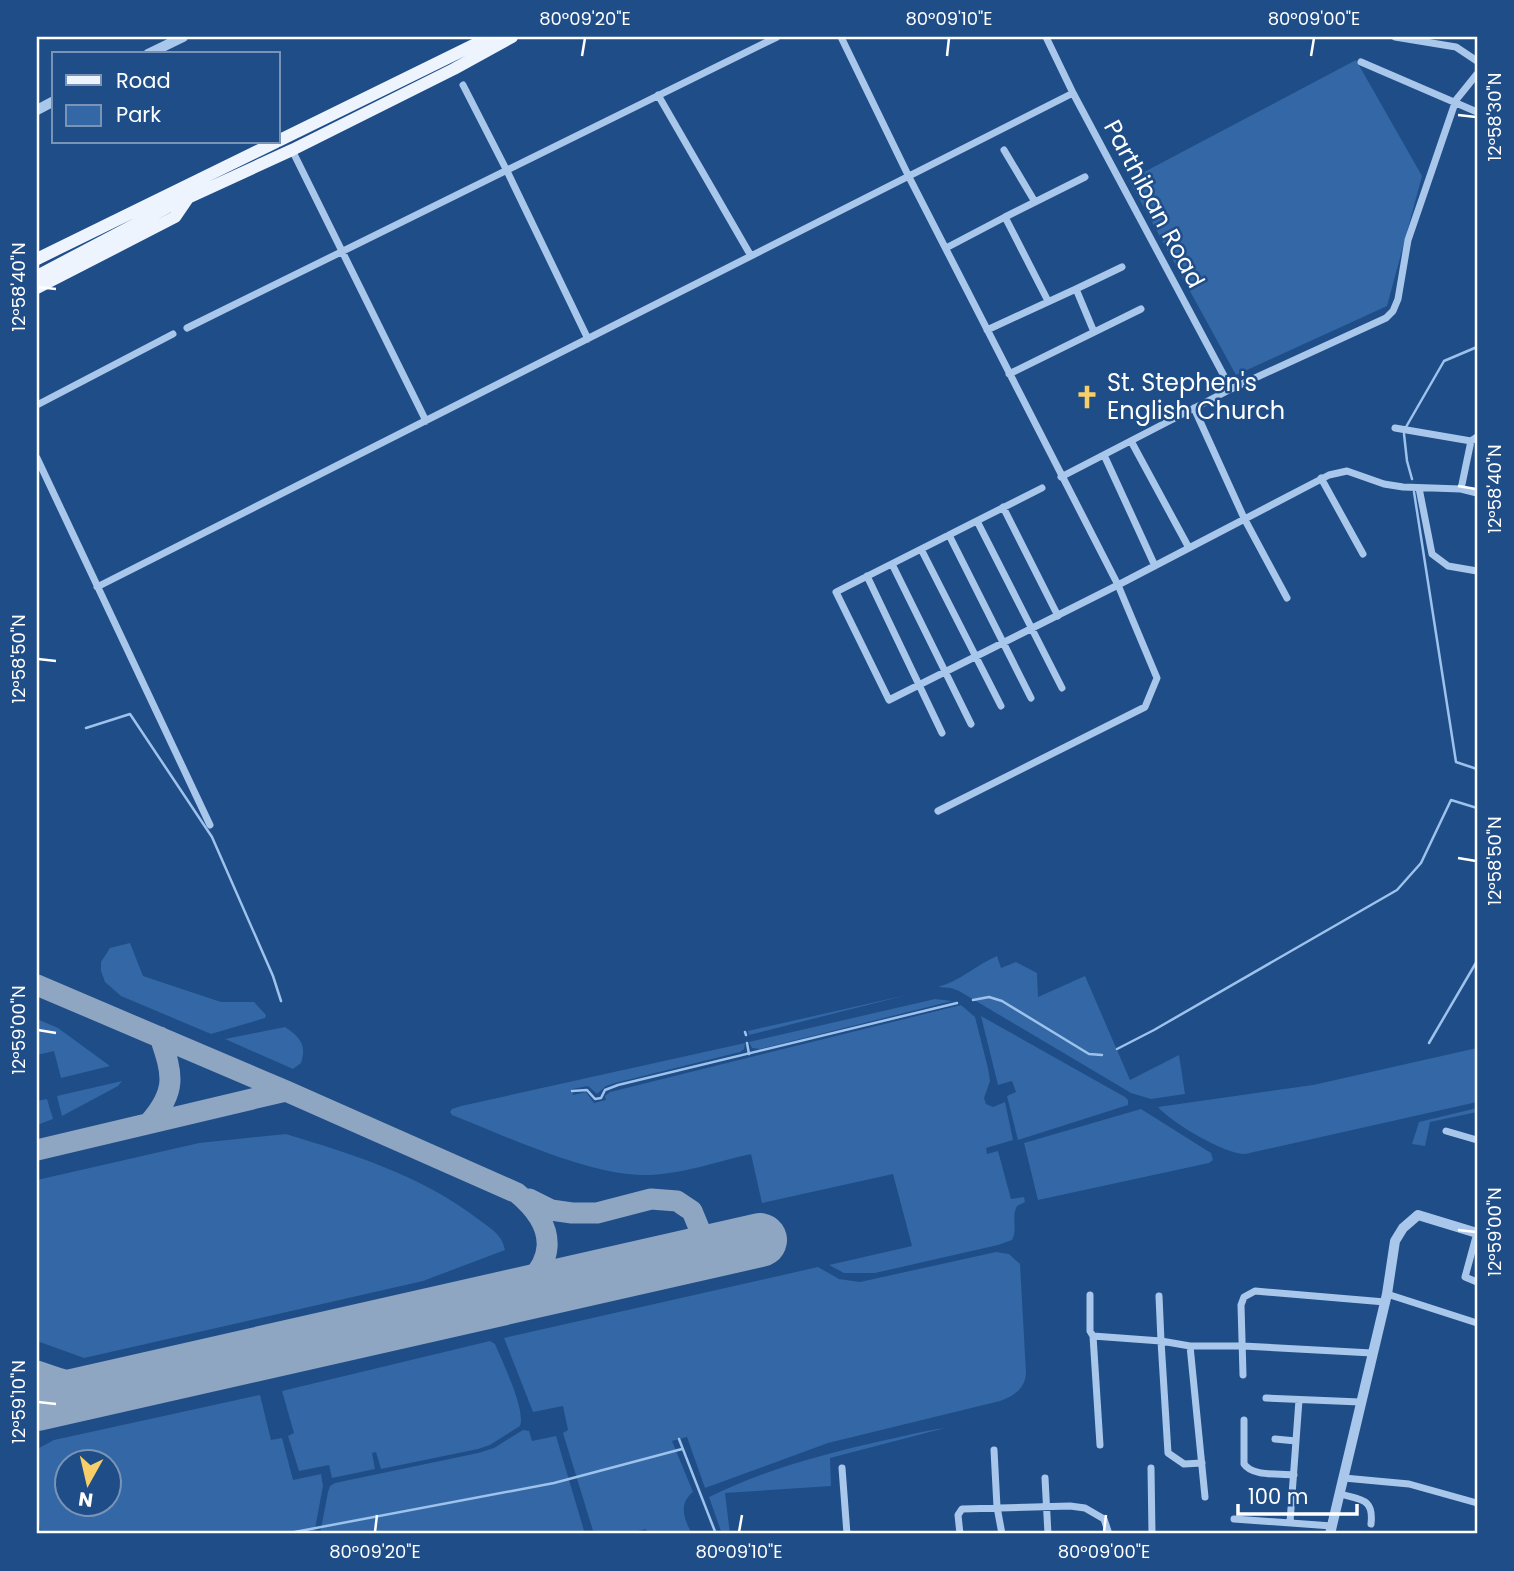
<svg xmlns="http://www.w3.org/2000/svg" width="1514" height="1571" font-family="Poppins,sans-serif">
<rect width="100%" height="100%" fill="#1f4d87"/>
<path fill="#3367a5" fill-rule="evenodd" d="M1356,60L1422,176L1387,306L1236,375L1129,180Z
M130,943L143,976L221,1002H254L266,1015L265,1018L211,1034L121,996L105,982L101,971V962L110,948Z
M997,956L1001,968L1016,962L1037,973L1038,997L1085,976L1130,1080L1179,1055L1185,1094L1151,1099L1131,1093L959,991L951,988L938,987C960,981 976,965 997,956Z
M911,994L749,1035L748,1031Z
M935,999L952,1001L760,1049L752,1048L749,1042Z
M961,1005L975,1017L988,1068L990,1081L984,1098L986,1104L993,1107L1005,1102L1013,1140L986,1148L987,1154L998,1151L1011,1199L1024,1197L1025,1202L1017,1206C1011,1217 1018,1229 1012,1240L998,1245L875,1273H844L829,1265L912,1246L893,1174L762,1203L751,1154C715,1162 677,1176 640,1175C586,1174 503,1135 452,1115L450,1112L452,1109L461,1106L745,1043L744,1049L740,1052L615,1083L606,1086L597,1094L588,1086L572,1089L573,1095L586,1092L594,1103L606,1100L605,1096L610,1092Z
M981,1016L1125,1097L1128,1100V1105L1018,1140L1007,1096L1016,1092L1012,1081L998,1085Z
M37,1019L58,1028L110,1066L61,1078L54,1051L37,1055Z
M285,1027C300,1037 307,1045 301,1063L293,1069L225,1039Z
M1477,1048V1102L1245,1154C1224,1154 1172,1123 1158,1107L1313,1085Z
M122,1081L118,1086L62,1116L57,1096Z
M47,1099L53,1119L37,1125V1101Z
M1477,1108V1112L1430,1122L1425,1146L1412,1144L1419,1122Z
M1141,1109L1211,1153L1213,1160L1209,1163L1038,1200L1024,1143Z
M286,1134C355,1155 420,1175 478,1219C491,1229 502,1234 505,1250L423,1281L84,1358L37,1341V1180L199,1143Z
M996,1252L1009,1254L1020,1264L1026,1373C1025,1389 1014,1396 1000,1401L828,1443L705,1488L687,1437L672,1441L693,1492C678,1504 684,1519 692,1534H648L646,1529L624,1534H594L563,1433L568,1430L563,1406L533,1412L504,1338L818,1267L839,1279L860,1282Z
M490,1341L495,1344C502,1361 526,1410 520,1426L490,1445L478,1449L381,1469L376,1452L372,1453L375,1469L332,1478L329,1465L299,1471L288,1436L294,1433L282,1391Z
M260,1395L271,1440L282,1438L293,1480L321,1474L323,1486L314,1534H41L37,1512V1449L54,1440ZM66,1462H108V1504H66Z
M945,1428L830,1458L831,1486L725,1493L730,1534H722L709,1497C761,1471 820,1455 877,1442C900,1437 922,1431 945,1428Z
M523,1430L529,1431L532,1441L556,1436L585,1534H320L328,1492L330,1486L335,1483L478,1453L494,1448Z"/>
<g fill="none" stroke-linecap="round" stroke-linejoin="round">
<path stroke="#9dc2ec" stroke-width="2.5" d="M1406,427L1444,361L1477,347
M1404,434L1407,461L1412,479
M1414,492L1456,762L1477,769
M86,728L130,714L212,837L273,976L281,1001
M973,1000L989,997L1002,1001L1089,1054L1102,1055
M745,1032L746,1035
M747,1043L749,1054
M1429,1043L1477,961
M1117,1049L1154,1030L1397,890L1421,863L1451,800L1477,808
M572,1091L587,1090L595,1099L601,1098L605,1090L618,1085L957,1003
M679,1439L716,1534
M284,1534L554,1483L682,1449"/>
<path stroke="#8fa6c3" stroke-width="21" d="M37,985L286,1091L517,1193C559,1228 557,1265 512,1295
M149,1123C177,1091 173,1075 160,1037
M37,1150L286,1091
M529,1199L551,1210L572,1213H597L651,1199L677,1201L692,1211L699,1228L694,1247L681,1258
M37,1371C74,1384 84,1388 123,1384"/>
<path stroke="#8fa6c3" stroke-width="54" d="M37,1404L760,1240"/>
<path stroke="#a9c7ea" stroke-width="7" d="M841,37L909,177L1118,585L1157,678L1145,707L938,811
M1046,37L1073,93L1231,389
M1395,37L1456,47L1477,61
M1361,62L1477,112
M463,85L507,171L588,339
M658,95L751,256
M292,150L426,421
M1004,150L1035,202
M1005,217L1085,177
M946,248L1005,217L1048,301
M1076,289L1122,267
M187,328L777,37
M987,330L1076,289L1094,332
M1009,374L1141,309
M37,405L173,334
M1194,408L1244,518L1287,598
M1395,428L1471,441L1477,437
M1131,441L1189,548
M1104,455L1155,566
M37,458L210,825
M1061,477L1231,389L1386,318L1393,311L1398,299L1408,240L1456,100L1477,74
M1321,478L1363,554
M1042,488L836,592L889,700L1118,585L1329,475L1347,471L1384,484L1403,487L1461,489L1477,493
M1419,488L1432,554L1448,566L1477,571
M1461,489L1471,441
M1003,507L1058,616
M977,521L1062,688
M949,535L1031,698
M921,549L1001,706
M892,564L971,724
M867,576L942,733
M97,587L1073,93
M1446,1131L1477,1140
M1477,1233L1465,1277L1477,1282
M1387,1294L1477,1323
M1090,1295V1331L1093,1336L1161,1341L1159,1296
M1093,1336L1100,1445
M1190,1346L1205,1497
M1243,1375L1241,1305L1244,1297L1255,1291L1385,1302
M1266,1398L1360,1402
M1244,1420V1464C1253,1477 1279,1473 1294,1475
M1275,1439L1296,1441
M994,1450L997,1507L1002,1534
M1202,1463L1184,1464L1168,1453L1161,1341L1190,1346H1243L1372,1353
M842,1468L847,1534
M1151,1468L1152,1534
M1045,1478L1048,1534
M1344,1478L1409,1484L1477,1503
M1340,1494C1361,1500 1374,1498 1371,1524
M1234,1519L1332,1526
M1290,1522L1299,1400
M960,1534L958,1515L962,1509L1070,1506L1085,1508L1104,1519L1109,1534"/>
<path stroke="#a9c7ea" stroke-width="10" d="M148,54L183,37
M37,110L54,101
M1330,1534L1387,1294L1395,1241L1403,1228L1418,1215L1477,1233"/>
<path stroke="#edf4fe" stroke-width="12" d="M278,141L490,37
M37,259L276,142
M37,276L170,206L292,150L454,69L512,37
M37,288L175,217L188,198"/>
</g>
<path fill="none" stroke="#fff" stroke-width="2.5" d="M582,56L585,38M947,56L949,38M1311,56L1314,38M1458,115L1476,117M38,287L56,289M1458,486L1476,489M38,659L56,661M1458,858L1476,861M38,1030L56,1033M1458,1230L1476,1232M38,1402L56,1404M375,1532L377,1515M739,1532L742,1515M1104,1532L1106,1515"/>
<defs>
<g id="church-bare" transform="scale(1.89)"><path d="M-1.2-6h2.4v3.5h3.3v2.4h-3.3V6h-2.4V-.1h-3.3v-2.4h3.3Z" fill="#f8ce69" stroke="#1f4d87" stroke-width="2.5" paint-order="stroke"/></g>
</defs>
<g fill-rule="evenodd">
<use href="#church-bare" x="1087" y="397"/>
</g>
<g text-anchor="middle" stroke-width="5" stroke-linejoin="round" paint-order="stroke">
<g font-size="24" fill="#fff" stroke="#1f4d87">
<text transform="translate(1154 204) rotate(62)" y="8">Parthiban Road</text>
</g>
<g font-size="24" fill="#fff" stroke="#1f4d87" text-anchor="start">
<text x="1107" y="391">St. Stephen's<tspan x="1107" dy="28">English Church</tspan></text>
</g>
</g>
<rect width="1514" height="1571" fill="none" stroke="#1f4d87" stroke-width="77"/>
<rect x="52" y="52" width="228" height="91" fill="#1f4d87" stroke="#7994b7" stroke-width="2"/>
<rect x="66" y="75" width="35" height="10" fill="#edf4fe" stroke="#7994b7" stroke-width="2"/>
<text x="116" y="88" font-size="21" fill="#ffffff">Road</text>
<rect x="66" y="105" width="35" height="21" fill="#3367a5" stroke="#7994b7" stroke-width="2"/>
<text x="116" y="122" font-size="21" fill="#ffffff">Park</text>
<g transform="translate(88 1483) rotate(188)"><circle r="33" fill="#1f4d87" stroke="#7994b7" stroke-width="2"/>
<path d="M0-5L12 26L0 18L-12 26Z" fill="#f8ce69"/>
<text y="-10" font-size="19" font-weight="bold" text-anchor="middle" fill="#ffffff">N</text>
</g>
<path d="M1238 1504v10h119v-10" fill="none" stroke="#ffffff" stroke-width="3.5"/>
<text x="1248" y="1504" font-size="21" fill="#ffffff" stroke="#1f4d87" stroke-width="5" paint-order="stroke">100 m</text>
<rect x="38" y="38" width="1438" height="1494" fill="none" stroke="#fff" stroke-width="2.5"/>
<g font-size="18" text-anchor="middle" fill="#fff">
<text x="585" y="25">80°09'20"E</text>
<text x="949" y="25">80°09'10"E</text>
<text x="1314" y="25">80°09'00"E</text>
<text transform="translate(1495 117) rotate(-90)" y="6">12°58'30"N</text>
<text transform="translate(19 287) rotate(-90)" y="6">12°58'40"N</text>
<text transform="translate(1495 489) rotate(-90)" y="6">12°58'40"N</text>
<text transform="translate(19 659) rotate(-90)" y="6">12°58'50"N</text>
<text transform="translate(1495 861) rotate(-90)" y="6">12°58'50"N</text>
<text transform="translate(19 1030) rotate(-90)" y="6">12°59'00"N</text>
<text transform="translate(1495 1232) rotate(-90)" y="6">12°59'00"N</text>
<text transform="translate(19 1402) rotate(-90)" y="6">12°59'10"N</text>
<text x="375" y="1558">80°09'20"E</text>
<text x="739" y="1558">80°09'10"E</text>
<text x="1104" y="1558">80°09'00"E</text>
</g>
</svg>
